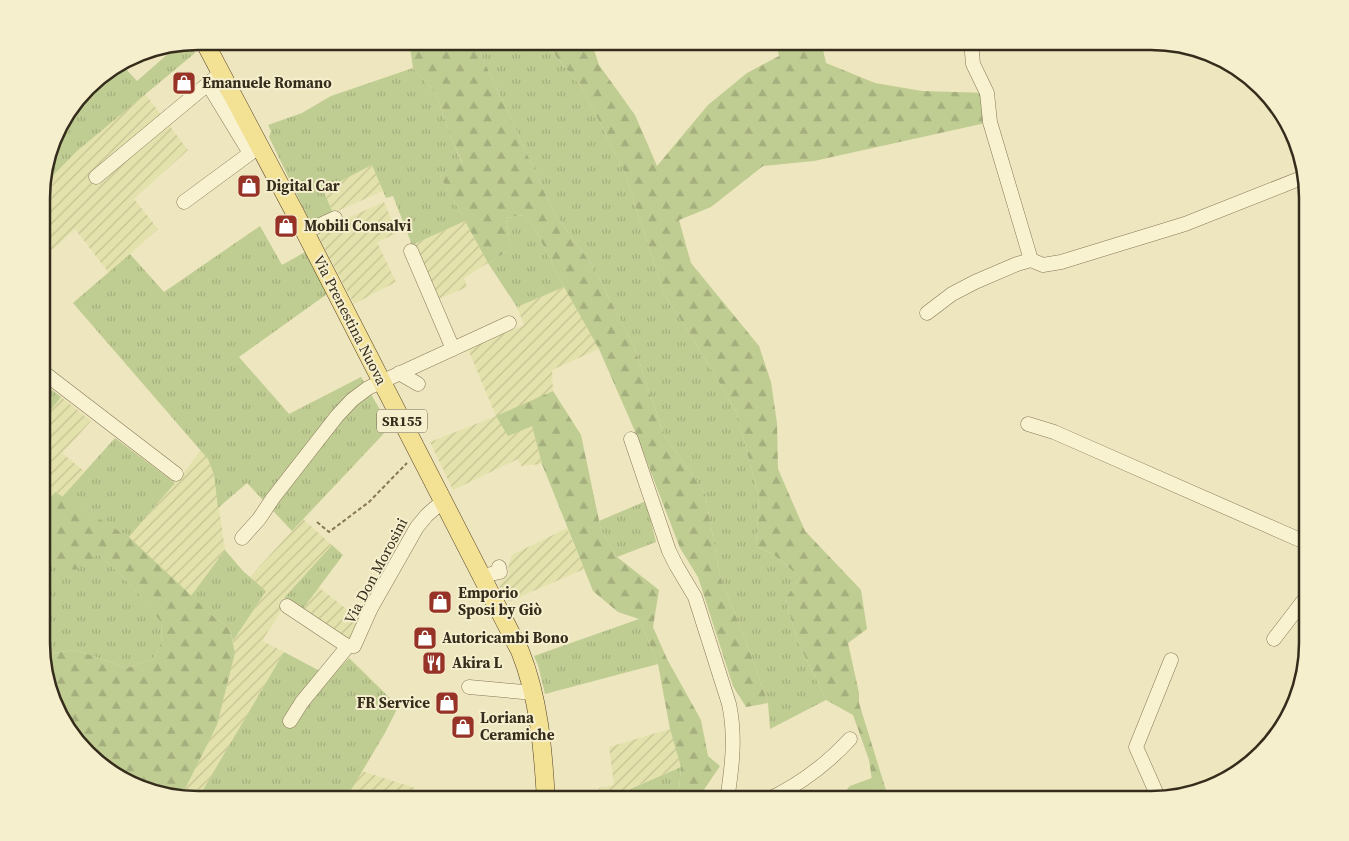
<svg xmlns="http://www.w3.org/2000/svg" width="1349" height="841" font-family="'Source Serif 4',serif">
<defs>
<pattern id="farmland-furrows" width="10" height="10" patternUnits="userSpaceOnUse" patternTransform="scale(1.25)"><rect width="10" height="10" fill="#e4e2ac"/><path d="M-1 1l2-2M0 10L10 0M9 11l2-2" fill="none" stroke="#c4c293"/></pattern>
<pattern id="grass-tufts" width="24" height="20" patternUnits="userSpaceOnUse" patternTransform="scale(1.25)"><rect width="24" height="20" fill="#bfcc92"/><path d="M3 7l-1-3M5 7V3M7 7l1-3M15 17l-1-3M17 17v-4M19 17l1-3" fill="none" stroke="#a5af7d"/></pattern>
<pattern id="forest-firs" width="22" height="20" patternUnits="userSpaceOnUse" patternTransform="scale(1.25)"><rect width="22" height="20" fill="#bfcc92"/><path d="M5 1l3.5 6h-7zM16 11l3.5 6h-7z" fill="#a5af7d"/></pattern>
</defs>
<rect width="100%" height="100%" fill="#eee6be"/>
<path fill="url(#farmland-furrows)" d="M145,94L188,150L134,199L158,229L109,273L75,229L43,258V186L77,151Z
M372,165L383,191L333,213L323,190Z
M384,202L397,233L377,242L396,282L354,304L316,232Z
M465,221L488,263L464,278L467,287L436,300L412,245Z
M564,287L599,349L552,370L553,391L497,417L532,426L542,464L521,466L518,459L453,490L430,442L496,416L468,349L524,325L517,307Z
M61,397L91,421L62,453L84,471L62,497L55,492L43,507V420Z
M201,450L208,459L214,475L225,550L191,596L129,537L179,479Z
M303,519L332,545L279,603L283,608L262,641L284,652L197,800L181,797L217,725L235,653L233,641L266,591L250,577Z
M567,528L584,569L508,602L499,585L503,579L510,574L508,568L512,555Z
M318,587L362,621L353,642L302,610Z
M670,729L681,767L631,788L630,800H600L599,788L614,785L609,747Z
M362,771L415,788L412,800H345Z"/>
<path fill="url(#grass-tufts)" d="M475,41H546V44L583,89L625,173L664,294L698,347L736,411L759,497L756,546L774,555L800,577L785,599L798,642L826,700L770,729L768,703L750,652L720,576L705,493L664,435L634,346L592,265L554,213Z
M190,43L195,53L77,151L43,186V178L58,129L95,80L121,64L137,81L177,46Z
M413,68L436,94L450,135L462,163L440,176L465,221L412,245L393,196L386,198L372,165L323,190L333,213L311,224L269,137L271,131L268,125L302,113L331,96Z
M523,215L535,229L564,287L517,307L488,263L511,249L506,218Z
M260,226L282,265L305,252L327,294L239,357L289,414L361,377L390,427L292,531L247,483L218,508L214,475L208,459L73,303L130,254L164,292Z
M43,383L61,397L43,420Z
M115,438L175,483L129,537L62,497Z
M646,501L656,542L617,557L601,530L599,521Z
M332,545L343,555L302,610L284,598Z
M225,550L243,571L266,591L233,641L230,629L215,618L191,596Z
M99,554L132,586L162,622L161,643L153,659L127,668L76,650L43,654V561L48,564Z
M639,619L658,664L545,694L538,665L534,656Z
M284,652L331,677L349,658L395,703L396,711L385,733L345,800H197Z
M681,767L678,800H630V789Z
M872,778L875,800H837L850,786Z"/>
<path fill="url(#forest-firs)" d="M409,41H475L554,213L592,265L634,346L664,435L705,493L720,576L750,652L768,703L746,707L733,686L698,577L680,548L637,436L599,349L564,287L535,229L523,215L506,218L511,249L488,263L440,176L462,162L450,135L436,94L413,68Z
M546,41H591L599,65L635,115L657,166L708,105L747,73L779,56L776,41H821L826,63L875,83L922,91L987,93L990,122L814,161L763,166L711,207L679,220L691,263L759,346L771,382L777,423L778,469L805,531L861,590L867,629L848,643L859,693V703L889,800H875L869,760L853,715L826,700L798,642L785,599L800,577L774,555L756,546L759,497L736,411L698,347L664,294L625,173L583,89L546,44Z
M553,391L581,435L601,530L617,557L659,590L653,627L667,659L701,720L708,756L720,766L697,800H678L681,767L670,729L658,664L639,619L618,612L593,591L542,464L532,426L508,436L496,416Z
M55,492L129,537L215,618L230,629L235,653L217,725L181,797L148,792L111,773L68,730L43,663V654L76,650L127,668L153,659L161,643L162,623L132,586L99,554L75,570L48,564L43,561V507Z"/>
<g fill="none" stroke-linecap="round" stroke-linejoin="round">
<g stroke="#877657" stroke-width="15">
<path id="minor" d="M971,41L973,64L987,93L990,122L1031,260
M208,84L250,153
M96,177L221,73
M184,202L260,146
M305,232L335,218
M411,251L453,349
M927,313L952,294L975,282L1017,264L1031,260L1043,265L1061,262L1185,224L1304,177
M43,372L176,474
M399,373L418,384
M1028,424L1054,432L1307,543
M631,439L669,551L676,565L695,597L729,704C736,736 732,768 727,800
M242,538L259,519L273,498L337,416L352,400L368,388L509,323
M482,576L500,572L499,567
M287,606L344,644L348,646H354L371,608L417,527L427,515L443,501
M1274,639L1307,596
M469,687L534,693
M290,721L302,702L348,646
M1159,799L1136,747L1171,660
M767,800C799,785 827,764 850,739"/>
</g>
<g stroke="#54432b" stroke-width="19">
<path id="major" d="M204,41L305,232L520,651C539,698 543,749 546,800"/>
</g>
<path stroke="#877657" stroke-width="2" stroke-dasharray="4 2.5" stroke-linecap="butt" d="M317,522L329,532L369,502L407,463"/>
<use href="#minor" stroke="#f9f2d1" stroke-width="14"/>
<use href="#major" stroke="#f3e194" stroke-width="18"/>
</g>
<defs>
<g id="shop-square" transform="scale(1.25)"><rect x="-9" y="-9" width="18" height="18" rx="4" fill="#973226" stroke="#f6efce"/><path d="M-5-2.5h2.3a2.7 3.5 0 0 1 5.4 0H5L5.5 6h-11ZM-1.5-2.5h3a1.5 2.3 0 0 0-3 0Z" fill="#fff"/></g>
<g id="restaurant-square" transform="scale(1.25)"><rect x="-9" y="-9" width="18" height="18" rx="4" fill="#973226" stroke="#f6efce"/><path d="M-5-6h1v4h1v-4h1v4h1v-4h1v5L-1.5 .5V6h-2V.5L-5-1ZM5-6V6H3V1.5H1.5Q1.5-4 5-6Z" fill="#fff"/></g>
</defs>
<g fill-rule="evenodd">
<use href="#shop-square" x="184" y="83"/>
<use href="#shop-square" x="249" y="186"/>
<use href="#shop-square" x="286" y="226"/>
<use href="#shop-square" x="440" y="602"/>
<use href="#shop-square" x="425" y="638"/>
<use href="#restaurant-square" x="434" y="663"/>
<use href="#shop-square" x="447" y="703"/>
<use href="#shop-square" x="463" y="727"/>
</g>
<g text-anchor="middle" stroke-width="4" stroke-linejoin="round" paint-order="stroke">
<rect fill="#f6efce" stroke="#706651" stroke-width="1" x="377" y="409.5" width="50" height="23" rx="4"/>
<g font-size="14" font-weight="bold" fill="#362c1c">
<text x="402" y="426">SR155</text>
</g>
<g font-size="15" font-weight="bold" fill="#362c1c" stroke="#f6efce" text-anchor="start">
<text x="202" y="88">Emanuele Romano</text>
<text x="266" y="191">Digital Car</text>
<text x="304" y="231">Mobili Consalvi</text>
<text x="458" y="598">Emporio<tspan x="458" dy="17">Sposi by Giò</tspan></text>
<text x="442" y="643">Autoricambi Bono</text>
<text x="452" y="668">Akira L</text>
<text x="430" y="708" text-anchor="end">FR Service</text>
<text x="480" y="723">Loriana<tspan x="480" dy="17">Ceramiche</tspan></text>
</g>
<g font-size="15" fill="#362c1c" stroke="#f6efce">
<text transform="translate(350 320) rotate(63)" y="5">Via Prenestina Nuova</text>
<text transform="translate(376 571) rotate(-62)" y="5">Via Don Morosini</text>
</g>
</g>
<path d="M0 0H1349V841H0ZM198 50H1151A148 148 0 0 1 1299 198V643A148 148 0 0 1 1151 791H198A148 148 0 0 1 50 643V198A148 148 0 0 1 198 50Z" fill="#f6efce" fill-rule="evenodd"/>
<path fill="none" stroke="#362c1c" stroke-width="2.5" d="M198 50H1151A148 148 0 0 1 1299 198V643A148 148 0 0 1 1151 791H198A148 148 0 0 1 50 643V198A148 148 0 0 1 198 50Z"/>
</svg>
